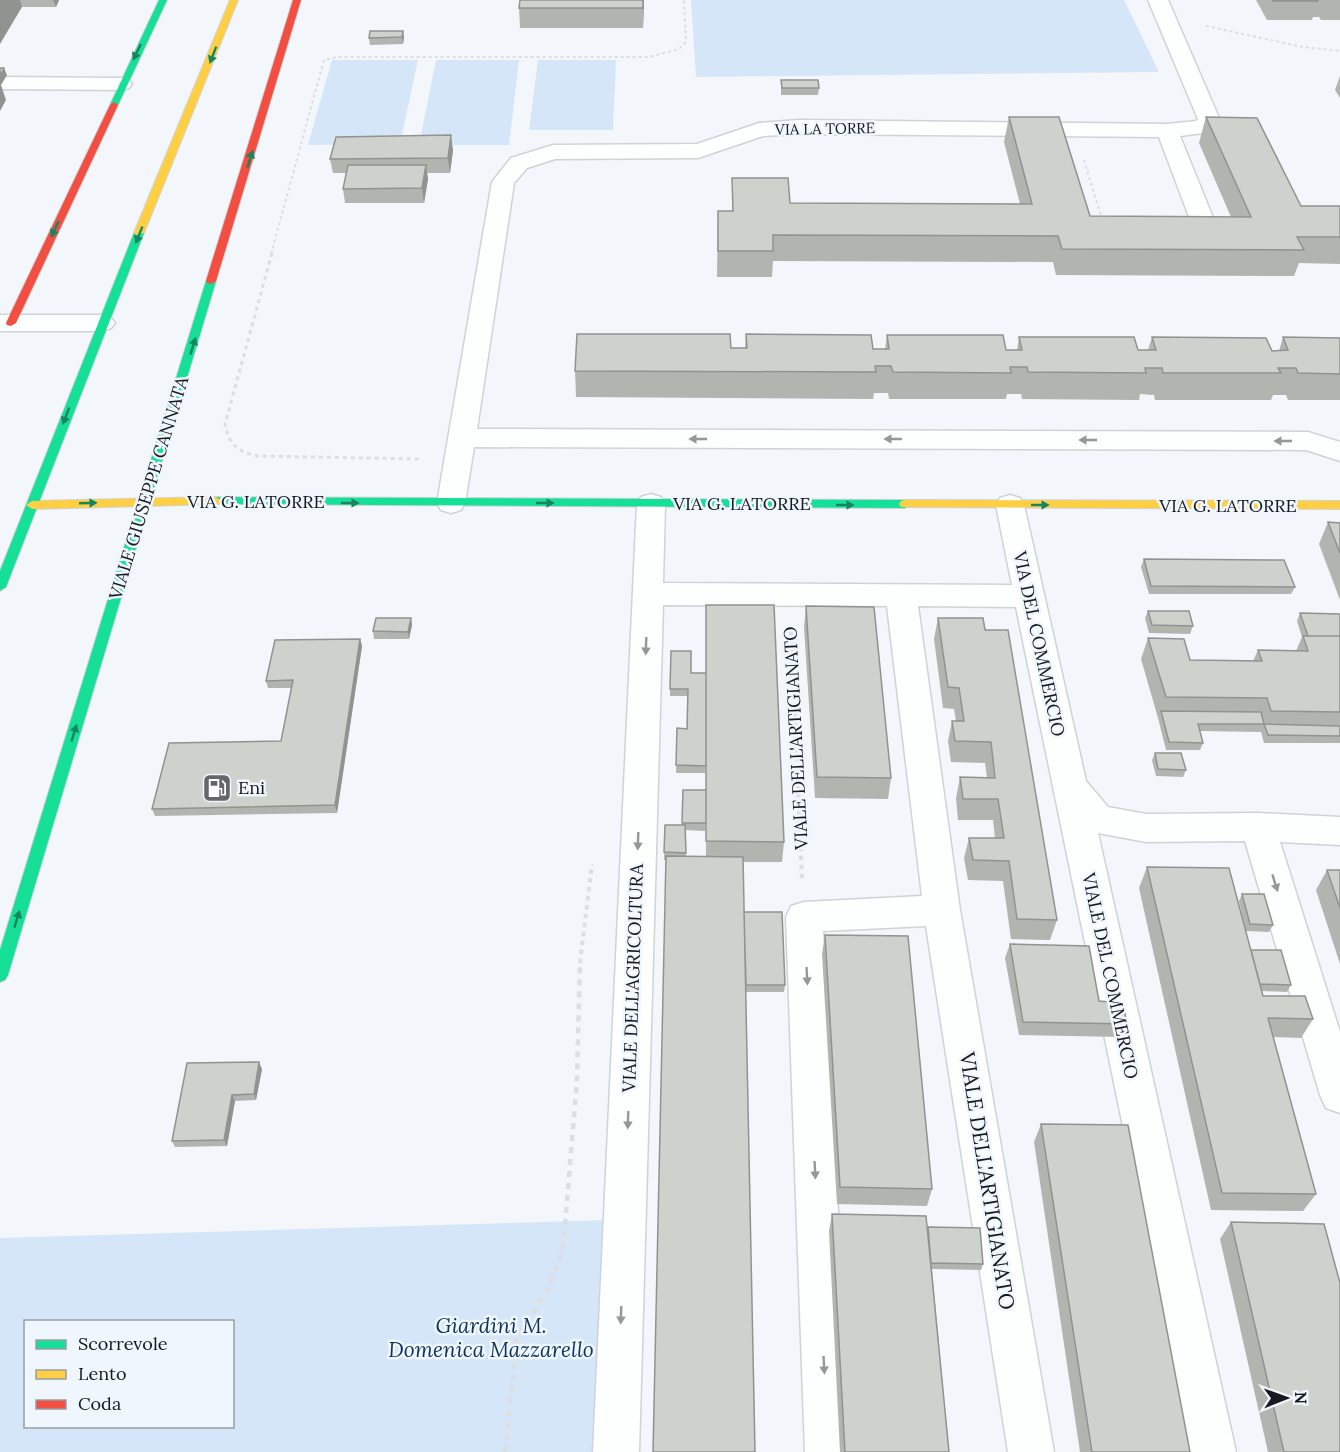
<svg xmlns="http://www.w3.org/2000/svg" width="1340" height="1452" font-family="Lora,serif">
<rect width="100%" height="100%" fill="#f3f6fa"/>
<path fill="#d6e6f9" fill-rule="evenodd" d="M691,0H1124L1159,72L696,77Z
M332,60H418L400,144L308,145Z
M436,60H519L509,145H419Z
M538,60H616L613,130H529Z
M611,1220L600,1452H0V1238ZM26,1322H232V1426H26Z"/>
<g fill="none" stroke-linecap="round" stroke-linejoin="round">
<g stroke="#d0d3d6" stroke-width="3">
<path id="street" d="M1148,0H1168L1220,120L1211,132L1180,136L1218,230L1214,235L1206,237L1198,235L1194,230L1159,137L799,134L763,136L698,158L555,159L527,168L514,183L477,429L1308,432L1340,442V461L1306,450L474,447L465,503L461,510L451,513L441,510L437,503L492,182L511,158L553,145L697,144L759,123L799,120L1167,124L1196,121L1198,119Z
M0,77L122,78L129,80L132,84L129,88L122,90L2,89H0Z
M0,315H102L111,318L115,323L111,328L102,331H0Z
M651,494L661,497L665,504L663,583L1012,585L996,505L1000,498L1010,495L1020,498L1024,505L1086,781L1108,807L1146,814L1258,813L1340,817V845L1280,842L1340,1032V1113L1326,1108L1320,1095L1245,841L1146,842L1098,833L1236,1452H1190L1016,607L918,606L960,910L1054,1452H1008L926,926L823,931L851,1452H805L786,917L791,906L804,902L922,896L887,606L663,605L639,1452H593L637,504L641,497Z"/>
</g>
<g stroke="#d0d3d6" stroke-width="2">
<path id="fast" d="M159,0H167L118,105L111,107L110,105Z
M139,230L144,233L6,587L0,591V571L134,233Z
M211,278L216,281L8,975L5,980L0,982V950L206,281Z
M216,497L905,500L911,504L905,508L212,504L210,501Z"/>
</g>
<g stroke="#d0d3d6" stroke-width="2">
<path id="slow" d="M230,0H238L144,233L136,235L134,233Z
M216,497L222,501L220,504L32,509L26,505L32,501Z
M905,500L1340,501V509L901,507L899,504L901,501Z"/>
</g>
<g stroke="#d0d3d6" stroke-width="2">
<path id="jam" d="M293,0H301L216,281L211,284L207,283L206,281Z
M114,102L118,105L16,323L11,326L7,325L6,323L110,105Z"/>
</g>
<path stroke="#dddee0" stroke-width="2" stroke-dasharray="3 3" stroke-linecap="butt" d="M1206,26L1303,47L1340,51
M1084,160L1102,219
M271,254L324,60L338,57H649L679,49L686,42L684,0"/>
<path stroke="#dddee0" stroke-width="3" stroke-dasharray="4 4" stroke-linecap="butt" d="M272,253L225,424C229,444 237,452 258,456L421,459"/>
<path stroke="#dddee0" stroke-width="4" stroke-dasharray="4.5 4.5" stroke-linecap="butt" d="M791,631L802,879
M580,963L592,864"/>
<path stroke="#dddee0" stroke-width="4.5" stroke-dasharray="6 6" stroke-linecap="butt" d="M505,1452L517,1336L548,1290L563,1249L577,1080L580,962"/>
<use href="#street" fill="#fdfefe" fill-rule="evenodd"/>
<use href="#fast" fill="#16e098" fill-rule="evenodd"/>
<use href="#slow" fill="#ffcf43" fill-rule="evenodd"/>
<use href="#jam" fill="#f24e42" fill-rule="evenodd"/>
</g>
<path fill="#b1b5b0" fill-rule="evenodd" d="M0,0H59L56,7H22Z
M644,0L643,28H520L519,8Z
M1256,0H1340V20H1321L1319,17H1313L1312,20H1267Z
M403,31L404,38L403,44L370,45L369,38Z
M1340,76V98L1335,90Z
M781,80L819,88L818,95H781Z
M1009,117L1090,216L1231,217L1199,143L1206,117L1301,206H1340V264L1299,263L1294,276L1056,275L1053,262L773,261L772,277H717L718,211H732V178L790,203L1020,204L1004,142Z
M453,150L450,173H427L428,179L424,203H345L343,189L347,173H333L330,159Z
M746,334L873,349H885L887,335L1006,350H1017L1019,337L1138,350H1148L1152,337L1272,351H1279L1283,337L1340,338V400H1288L1286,395H1273L1271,400H1155L1154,395L1140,394L1139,400L1022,399L1021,394H1007L1006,399H889L888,393H874L873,399L576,397L575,371L731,348H745Z
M1328,522L1340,523V600L1319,544Z
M1144,559L1295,587L1291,594H1149L1141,567Z
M706,605L784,842L782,862H743L744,912L785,985L784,992H746L666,860H664L665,825H682L683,790H706ZM706,795V856H686V830L705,831Z
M806,606L891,778L888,799L815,798L804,627Z
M1148,611L1193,626L1190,634L1149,633L1145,618Z
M1300,613L1340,614V743H1264L1261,732L1200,731L1203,743L1200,750H1166L1158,718L1141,659L1148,638L1190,660L1253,661L1258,650L1296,651L1302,637L1297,621Z
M411,618L412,625L409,639H374L373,631Z
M938,618H983L1057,920L1050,940L1011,939L1003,881L968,880L964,858L969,838H995L993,820H958L956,798L960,777L987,778L985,763L951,762L948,741L952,721H956L954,709L943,708L934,639Z
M360,639L362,646L337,813L155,816L152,809L281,741L292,688H268L266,681Z
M671,651L691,673H706L705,773H676L677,728L687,729V696H670Z
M1155,753L1186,770L1183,777L1156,776L1152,760Z
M1147,867L1251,950L1291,985L1287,992L1262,991L1263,996L1313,1019L1301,1038L1273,1037L1316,1194L1303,1211L1211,1210L1139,888Z
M1327,870H1340V964L1316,890Z
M1242,894L1273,925L1269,932L1246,931L1239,901Z
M825,935L932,1189L927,1206L837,1204L822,954Z
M1010,944L1099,1001L1127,1024L1121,1037L1019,1035L1005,958Z
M262,1069L256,1100L235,1101L227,1146L175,1147L172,1141Z
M1041,1124L1190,1452H1080L1034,1142Z
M832,1214L928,1227L983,1264L981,1270L932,1269L949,1452H840L829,1231Z
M1231,1222L1340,1452H1268L1220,1239Z"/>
<path fill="#909390" d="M0,0H20L22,7L0,44Z
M53,0H59L56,7Z
M643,0H644L643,28Z
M403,31L404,38L403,44L402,37Z
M4,68L7,75L1,85L6,100L0,111V76Z
M451,135L453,150L450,173L448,158Z
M426,165L428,179L424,203L422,188Z
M411,618L412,625L409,639L408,632Z
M360,639L362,646L337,813L335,805Z
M259,1062L262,1069L256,1100L254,1094Z
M232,1095L235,1101L227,1146L224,1140Z"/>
<path fill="#ced2cd" stroke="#909390" stroke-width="1.5" d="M520,0H643V8H519Z
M1272,0H1318V1H1273Z
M370,31H403L402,37L369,38Z
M0,68H4L0,76Z
M781,80H818L819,88H782Z
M1009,117H1059L1090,216L1251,217L1206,117L1257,118L1301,206H1340V237H1297L1304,250L1062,249L1058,236L773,235V251H718V211H733L732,178H788L790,203L1032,204Z
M451,135L448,158L330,159L336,137Z
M348,165H426L422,188L343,189Z
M577,334H730L731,348H747L746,334L871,335L873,349H889L887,335H1003L1006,350H1022L1019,337H1134L1138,350H1156L1152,337L1266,338L1272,351L1288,350L1283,337L1340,338V374L1298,373L1296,368H1278L1281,373H1163L1162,368H1145L1146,373L1028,372L1027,367H1010L1011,373L893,372L891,366H875L876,372L575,371Z
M1328,522L1340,523V553Z
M1144,559L1284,560L1295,587L1151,586Z
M706,605H774L784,842L706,841Z
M806,606L874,607L891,778L817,777Z
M1148,611H1189L1193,626L1152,625Z
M1300,613L1340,614V636H1308Z
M376,618H411L408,632L373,631Z
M938,618H983L985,630H1008L1057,920L1017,919L1009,861L973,860L969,838H1004L998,799H963L960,777L995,778L991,742L955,741L952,721H964L959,688L948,687Z
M1303,636H1340V712L1271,711L1267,698L1166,697L1148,638L1184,639L1190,660L1262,661L1258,650L1308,651Z
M360,639L335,805L152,809L169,743L281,741L293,680L266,681L275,640Z
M671,651H691V673H706V766L676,765L677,728L687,729L688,689H670Z
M1161,711L1261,712L1264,724H1198L1203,743L1169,742Z
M1264,724L1340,726V736L1268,735Z
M1155,753H1181L1186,770L1158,769Z
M683,790H706V823H682Z
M665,825H685L686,853L664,852Z
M666,856L743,857L755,1452H653Z
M1147,867L1229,868L1263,996H1305L1313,1019L1268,1018L1316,1194L1222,1193Z
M1327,870H1340V908Z
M1242,894H1264L1273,925L1250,924Z
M744,912H782L785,985H746Z
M825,935L908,936L932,1189L840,1187Z
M1010,944L1089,946L1099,1001L1123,1003L1127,1024L1023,1022Z
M1251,950H1281L1291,985L1260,984Z
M259,1062L254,1094L232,1095L224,1140L172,1141L187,1063Z
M1041,1124L1128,1125L1190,1452H1092Z
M832,1214L926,1216L949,1452H845Z
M1231,1222L1324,1224L1340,1283V1452H1284Z
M928,1227L980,1228L983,1264L931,1263Z"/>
<defs><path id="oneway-solid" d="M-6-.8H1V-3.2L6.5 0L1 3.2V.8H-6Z" transform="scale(1.5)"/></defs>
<g fill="#168661">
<use href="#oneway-solid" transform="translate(137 52) rotate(116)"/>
<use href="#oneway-solid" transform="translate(213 55) rotate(111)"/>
<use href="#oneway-solid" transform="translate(250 159) rotate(-73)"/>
<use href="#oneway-solid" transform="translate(55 229) rotate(115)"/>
<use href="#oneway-solid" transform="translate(139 235) rotate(112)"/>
<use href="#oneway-solid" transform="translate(193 346) rotate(-73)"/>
<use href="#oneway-solid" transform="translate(66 416) rotate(111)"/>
<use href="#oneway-solid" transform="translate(88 503) rotate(-2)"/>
<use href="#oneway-solid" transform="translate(350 503)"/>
<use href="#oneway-solid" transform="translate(545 503)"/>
<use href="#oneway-solid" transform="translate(845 505)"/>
<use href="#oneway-solid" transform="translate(1040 505)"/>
<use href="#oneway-solid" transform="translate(74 733) rotate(-73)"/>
<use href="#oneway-solid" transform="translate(17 919) rotate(-73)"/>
</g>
<g fill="#959799">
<use href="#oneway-solid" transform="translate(698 439) rotate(-180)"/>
<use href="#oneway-solid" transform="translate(893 439) rotate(-180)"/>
<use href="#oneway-solid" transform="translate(1088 440) rotate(-180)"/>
<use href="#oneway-solid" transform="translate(1283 441) rotate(-180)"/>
<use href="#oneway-solid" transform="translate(646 646) rotate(92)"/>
<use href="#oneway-solid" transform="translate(638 841) rotate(92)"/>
<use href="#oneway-solid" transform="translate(1275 883) rotate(73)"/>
<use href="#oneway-solid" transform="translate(807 976) rotate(87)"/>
<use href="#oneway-solid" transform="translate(628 1120) rotate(92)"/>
<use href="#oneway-solid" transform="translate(815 1170) rotate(87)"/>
<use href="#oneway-solid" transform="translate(621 1315) rotate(92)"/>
<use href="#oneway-solid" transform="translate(824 1365) rotate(87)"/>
</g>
<defs>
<g id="fuel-square" transform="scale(1.5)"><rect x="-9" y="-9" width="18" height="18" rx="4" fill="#63666a" stroke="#f0f6fd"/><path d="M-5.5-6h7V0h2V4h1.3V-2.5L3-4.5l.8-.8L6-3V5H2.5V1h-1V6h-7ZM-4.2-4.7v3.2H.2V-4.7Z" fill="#fff"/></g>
</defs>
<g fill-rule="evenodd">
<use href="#fuel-square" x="217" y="788"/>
</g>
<g text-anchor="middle" stroke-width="5" stroke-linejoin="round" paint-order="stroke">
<g font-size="15" fill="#16191d" stroke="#f0f6fd">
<text transform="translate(825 129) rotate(-1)" y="5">VIA LA TORRE</text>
</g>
<g font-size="18" fill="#16191d" stroke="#f0f6fd">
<text transform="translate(149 488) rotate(-73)" y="6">VIALE GIUSEPPE CANNATA</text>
<text x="256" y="508">VIA G. LATORRE</text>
<text x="742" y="510">VIA G. LATORRE</text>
<text x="1228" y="512">VIA G. LATORRE</text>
<text transform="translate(1039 644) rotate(78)" y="6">VIA DEL COMMERCIO</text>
<text transform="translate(796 738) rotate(-93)" y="6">VIALE DELL'ARTIGIANATO</text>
<text transform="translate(1110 976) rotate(78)" y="6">VIALE DEL COMMERCIO</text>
<text transform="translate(633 978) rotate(-88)" y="6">VIALE DELL'AGRICOLTURA</text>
</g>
<g font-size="18" fill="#16191d" stroke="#f0f6fd" text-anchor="start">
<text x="238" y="794">Eni</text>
</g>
<g font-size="21" fill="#16191d" stroke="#f0f6fd">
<text transform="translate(987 1181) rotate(81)" y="7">VIALE DELL'ARTIGIANATO</text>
</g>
<g font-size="21" font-style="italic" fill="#0c345b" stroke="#f0f6fd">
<text x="491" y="1333">Giardini M.<tspan x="491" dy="24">Domenica Mazzarello</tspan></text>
</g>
</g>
<rect x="24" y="1320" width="210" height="108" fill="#f0f6fd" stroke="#999ea3" stroke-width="1.5"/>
<rect x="36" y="1340" width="30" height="9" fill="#16e098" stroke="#999ea3" stroke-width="1.5"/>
<text x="78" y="1350" font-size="18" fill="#16191d">Scorrevole</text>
<rect x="36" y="1370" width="30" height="9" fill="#ffcf43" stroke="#999ea3" stroke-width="1.5"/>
<text x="78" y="1380" font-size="18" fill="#16191d">Lento</text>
<rect x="36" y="1400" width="30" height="9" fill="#f24e42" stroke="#999ea3" stroke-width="1.5"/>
<text x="78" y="1410" font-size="18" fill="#16191d">Coda</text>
<g transform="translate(1286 1398) rotate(89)" stroke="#f0f6fd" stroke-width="4.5" paint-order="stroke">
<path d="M0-4.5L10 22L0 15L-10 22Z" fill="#16191d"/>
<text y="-9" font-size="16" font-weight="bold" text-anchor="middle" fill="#16191d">N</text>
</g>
</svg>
